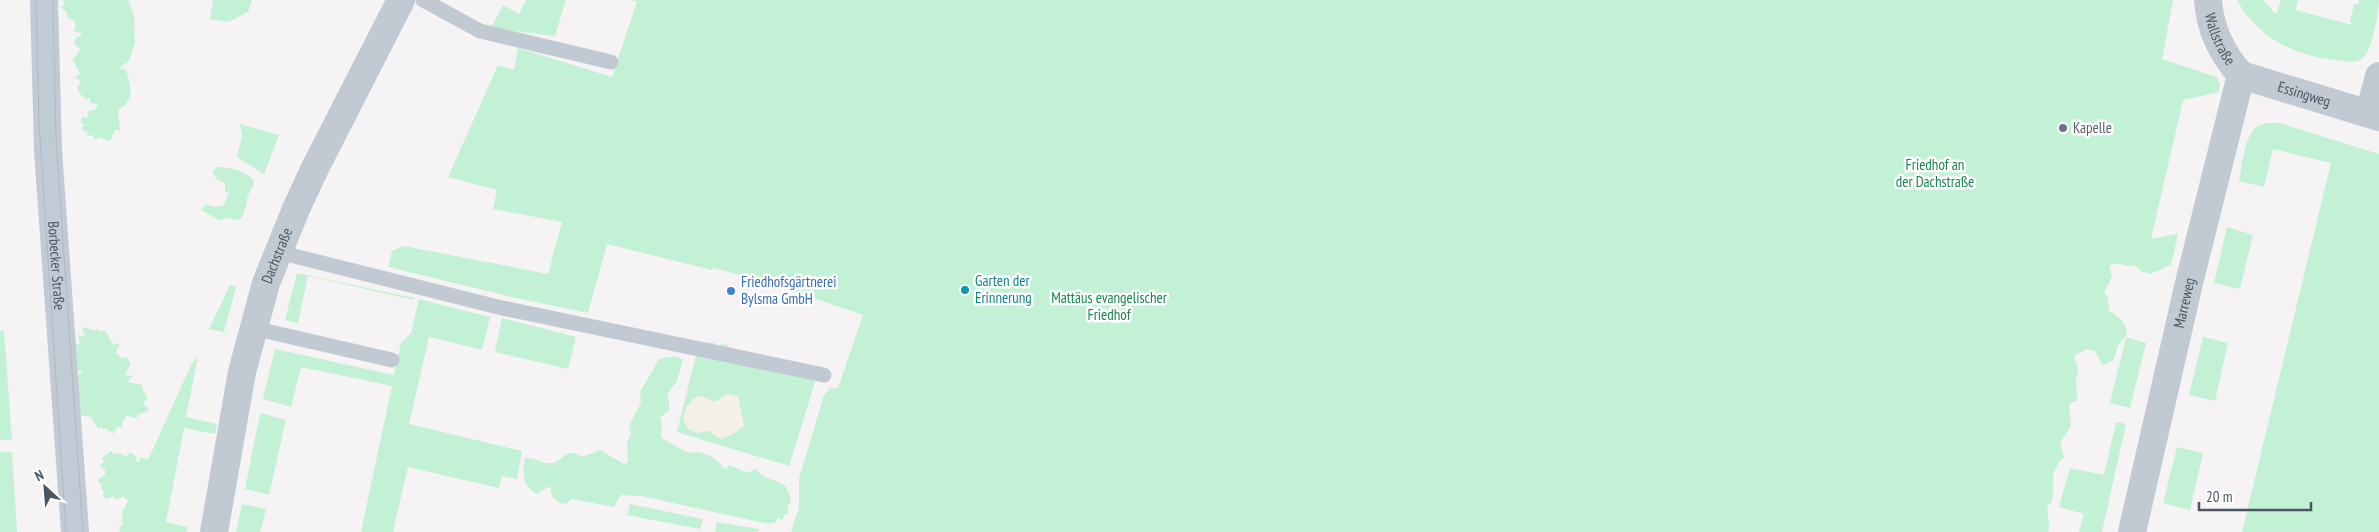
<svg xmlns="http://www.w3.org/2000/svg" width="2379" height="532" font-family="'PT Sans Narrow',sans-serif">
<rect width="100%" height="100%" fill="#f5f3f3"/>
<path fill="#c3f1d5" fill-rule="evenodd" d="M59,0H128L134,16L135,43L129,61L119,68L126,70C131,86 136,100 118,110L120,130H115L110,141L98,137L96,140L92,135L87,136V131L85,132L81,128L85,125L81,123V119L83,117L88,118L87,116L90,110H95L98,104L90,103V97L87,100L80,94L77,87L81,82L75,77L80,74L73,60L80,49L74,43L76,38L83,34L73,31L76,27L74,21L67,17V12L61,8L65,3L64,1Z
M213,0H252L248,12L228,22L210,19Z
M526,0H566L555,36L491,28L503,5L519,14Z
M631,0H2173L2162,59L2217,77L2220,84L2219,92L2183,100L2151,239L2178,234L2171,265L2150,274L2146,272L2143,273L2134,265L2124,266L2122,263L2109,265L2112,277L2104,293L2108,297L2109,311C2119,315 2125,323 2127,334C2124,339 2119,343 2117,348C2115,359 2114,362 2102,365L2095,351L2088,349L2075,355L2074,359C2082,374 2076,370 2076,383C2076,388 2077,394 2078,400L2069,404L2071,426L2060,443L2064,457C2045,477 2058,483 2051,504L2048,505C2046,514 2051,523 2048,532H791L799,508V479L824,395L830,388H838L863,315L757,279L713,268L712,270L607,244L588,313L512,297L388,267L392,251L404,246L548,274L562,222L493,209L497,190L448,177L498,65L514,70L518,48L612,77L637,2Z
M2237,0H2263L2276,14L2281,0H2298L2296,10L2352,25V23L2350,22L2354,4H2358L2359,0H2379C2379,11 2372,51 2363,58C2357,64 2345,61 2337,60C2297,57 2257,38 2237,0Z
M2269,123H2280L2379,154V532H2242L2331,163L2273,149L2264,187L2239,181C2242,166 2244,141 2254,129C2258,125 2264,124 2269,123Z
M240,124L279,135L264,174L237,157L242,136Z
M217,167C229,167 247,171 254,181C254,187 251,188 249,193C245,202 247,213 239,220L226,218L219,220L201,210L207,204L213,207L223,206L229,193L225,192V183L216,179L213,172Z
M2227,227L2253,235L2240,289L2214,283Z
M297,273L414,298V300L308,276L298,323L285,320Z
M230,285L236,287L224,332L209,329Z
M419,299L490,317L482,350L429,337L409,424L522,451L517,479L502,476L499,488L408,467L393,532H361L392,386L301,367L291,407L263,399L275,349L394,375L401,343L411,333Z
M502,318L576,337L568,369L495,352Z
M85,327L95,331L97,328L98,331H106L113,345L120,343L116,353L122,358L126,357L131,363L125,375L133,376L127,382L143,385L142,388L148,398L143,403L149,409L147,412L138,414L137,418H133L127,415L122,422V427H117L113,434L111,431L108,432V428L103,429L101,427L99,429L91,417L79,415L77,407L81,402L79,401V389L75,387V378L83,371H77L74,367L77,352L74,346L80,343L78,334L80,336H85L82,329Z
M0,331H4L12,440H0Z
M2126,337L2146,343L2130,408L2110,403Z
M2203,337L2228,343L2215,401L2189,395Z
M713,342L716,345L726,344L731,350L782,359L787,363L814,373L815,382L789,466L677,432L696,355L706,344ZM729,394L742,418L743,426L730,436L708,430L696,433L683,418L687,406L700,396L715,402Z
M198,356L186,417L217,424L215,434L184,428L166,522L188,527L186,532H120L119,526H123L122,513L128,501L123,496L116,500L114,496L106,499L103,496L104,492L101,488L102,485L97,480L105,475V470L100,466L104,462L102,458L111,451L114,454L120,453L126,457L131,452L137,459L136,462L140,461V457L148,460L191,365Z
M669,357H679L683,360L677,381L667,394L669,400V411L660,417L662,424L661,438L689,453C703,450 717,458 725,469L730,465L747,473L756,469C768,487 788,473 791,503L787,505L789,509L787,515L785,514L782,520L778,518L775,524L774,522L769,524L641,496L621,495L614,507L572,499L567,503L561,504L552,496L550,486L537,494C522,485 522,474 525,458C536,457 543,465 553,463C566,459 565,446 582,457L600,450L624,464L628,462L627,443L631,434L629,426L641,403L640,392L659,359Z
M260,413L286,420L269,495L245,489Z
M2116,422L2126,424L2102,532H2079L2084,514L2059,507L2070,468L2104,475Z
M2177,447L2203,453L2190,510L2163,503Z
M0,452H12L17,532H0Z
M242,504L266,509L260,532H236Z
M630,504L703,519L700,529L627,515Z
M717,522L759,529L758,532H715Z"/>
<path fill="#f5f0e5" d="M729,394L738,396L744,426L730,436L720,439L708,430L696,433L688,429L683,418L693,398L700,396L715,402Z"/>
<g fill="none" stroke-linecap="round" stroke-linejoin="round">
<path stroke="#c1cad2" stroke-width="15" d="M423,0L480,31L611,62
M278,252L498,307L824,375
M253,328L392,360"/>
<g stroke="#c1cad2" stroke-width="28">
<path id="s1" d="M2208,0C2210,28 2222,54 2241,75"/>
<path id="s2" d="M2241,75L2379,117"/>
<path d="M2369,114L2379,76"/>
<path id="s3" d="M214,532L242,372L266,283L296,209L315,168L401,0"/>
<path id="s4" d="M2132,532L2189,283L2241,75"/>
</g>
<path stroke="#c1cbd6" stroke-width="28" id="s5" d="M44,0L48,150L75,532"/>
<path stroke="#b5b8bd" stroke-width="1" d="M36,0L39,121L66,532
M53,0L56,137L83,532"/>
</g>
<circle fill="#6b7280" stroke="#fff" stroke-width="2" cx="2063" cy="128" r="5"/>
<circle fill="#0f9aa8" stroke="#fff" stroke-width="2" cx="965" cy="290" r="5"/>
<circle fill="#3f7fe0" stroke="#fff" stroke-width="2" cx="731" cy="291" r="5"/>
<g text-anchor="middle" stroke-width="5" stroke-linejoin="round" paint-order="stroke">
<g font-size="15" fill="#4a5661" stroke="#fff">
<text dy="5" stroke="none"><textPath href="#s1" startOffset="41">Wallstraße</textPath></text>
<text dy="5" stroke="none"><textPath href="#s2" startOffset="66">Essingweg</textPath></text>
<text dy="5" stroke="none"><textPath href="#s3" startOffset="284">Dachstraße</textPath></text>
<text dy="5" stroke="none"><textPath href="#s5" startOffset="266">Borbecker Straße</textPath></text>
<text dy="5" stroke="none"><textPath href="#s4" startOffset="235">Marreweg</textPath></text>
</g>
<g font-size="15" fill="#5b616d" stroke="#fff" text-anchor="start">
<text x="2073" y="133">Kapelle</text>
</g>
<g font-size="15" fill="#17864f" stroke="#fff">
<text x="1935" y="170">Friedhof an<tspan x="1935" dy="17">der Dachstraße</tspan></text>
<text x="1109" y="303">Mattäus evangelischer<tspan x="1109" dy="17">Friedhof</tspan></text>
</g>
<g font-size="15" fill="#0d838f" stroke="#fff" text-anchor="start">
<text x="975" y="286">Garten der<tspan x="975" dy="17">Erinnerung</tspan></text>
</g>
<g font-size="15" fill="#366cbe" stroke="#fff" text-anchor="start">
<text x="741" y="287">Friedhofsgärtnerei<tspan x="741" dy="17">Bylsma GmbH</tspan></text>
</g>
</g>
<g transform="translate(45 487) rotate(334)" stroke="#ffffff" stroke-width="4" paint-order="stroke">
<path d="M0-4L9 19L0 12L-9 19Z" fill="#4a5661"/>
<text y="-8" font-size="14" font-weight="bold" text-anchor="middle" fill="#4a5661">N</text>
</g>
<path d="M2199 502v8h112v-8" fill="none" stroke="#4a5661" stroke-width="2.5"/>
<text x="2206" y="502" font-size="15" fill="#4a5661" stroke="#ffffff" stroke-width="4" paint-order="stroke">20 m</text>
</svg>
